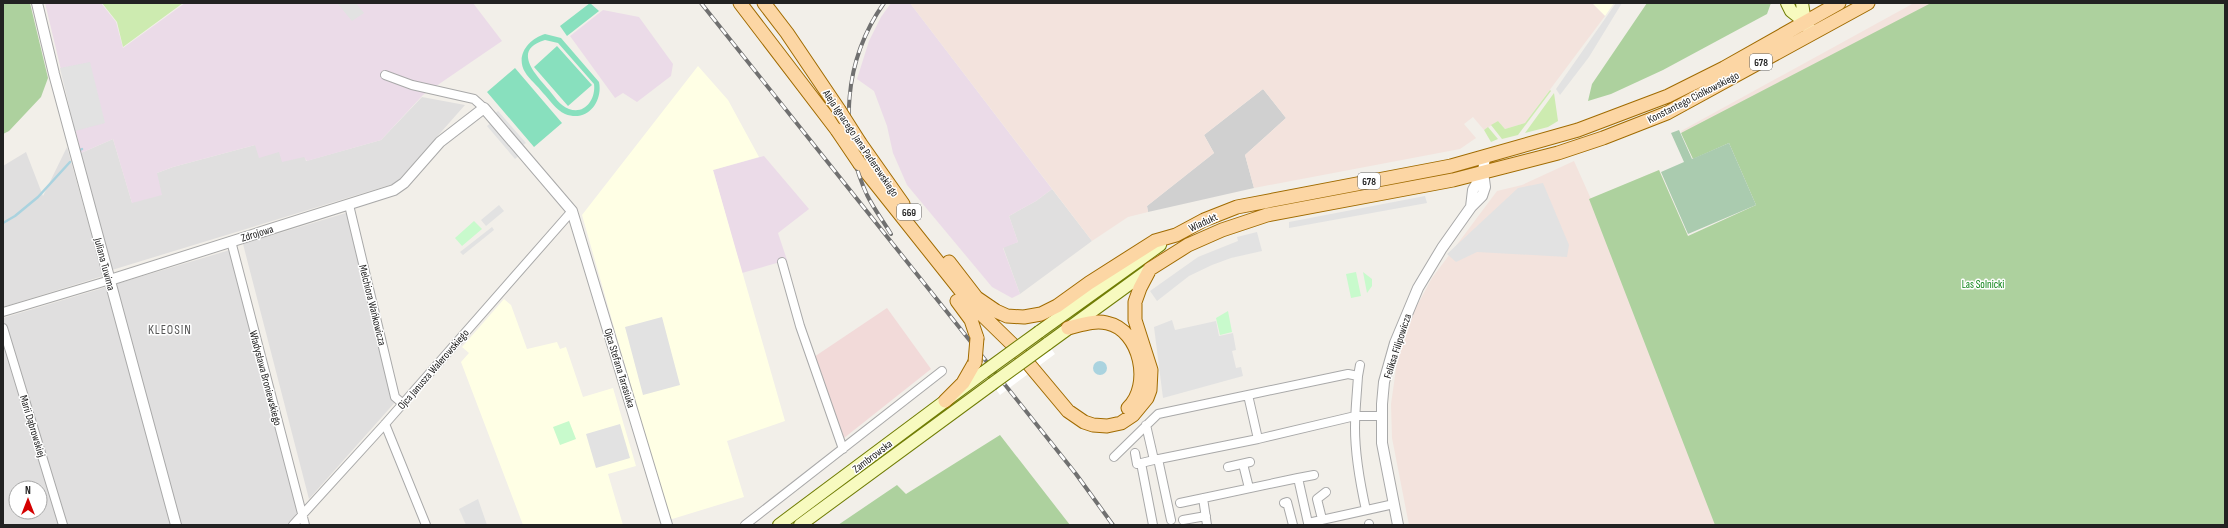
<svg xmlns="http://www.w3.org/2000/svg" width="2228" height="528" font-family="'Sofia Sans Condensed',sans-serif">
<rect width="100%" height="100%" fill="#f2efe9"/>
<path fill="#e0dfdf" fill-rule="evenodd" d="M422,97L465,105L396,183L112,270L81,153L113,139L132,203L157,173L173,167L255,145L305,157L306,161L381,140Z
M67,147L103,276L3,307V166L26,152L43,196Z
M1052,189L1092,241L1020,294L1003,247L1018,242L1009,216L1036,201Z
M349,212L397,400L309,499L243,244Z
M233,249L302,514L292,525H3V318ZM16,488H40V512H16Z"/>
<path fill="#f2dad9" d="M887,308L931,369L844,438L814,357Z"/>
<path fill="#ebdbe8" d="M45,3H101L116,22L123,48L185,3H473L502,41L423,95L381,140L307,161L304,157L282,162L279,152L259,158L255,145L173,167L157,173L162,195L132,203L113,139L81,153Z
M891,3H910L1052,189L1036,201L1009,216L1018,242L1003,248L1020,294L1012,298L992,287L907,185L893,153L887,126L874,91L857,79L869,41L881,17Z
M603,10L639,17L673,64L671,76L637,102L623,93L615,98L570,36Z
M764,156L809,209L778,233L787,260L742,273L713,170Z"/>
<path fill="#ffffe5" d="M1592,3H1614L1605,16Z
M698,66L728,100L759,157L713,170L785,421L727,441L744,497L669,520L582,215Z
M504,299L511,305L527,349L557,342L560,349L566,347L583,397L613,388L636,466L608,474L623,525H523L461,362L469,353L462,347Z"/>
<path fill="#d0d0d0" d="M1263,89L1286,118L1245,155L1254,188L1148,212L1147,206L1214,153L1204,135Z"/>
<path fill="#f3e3dd" d="M910,3H1592L1605,16L1525,123L1505,129L1498,121L1484,130L1473,117L1464,124L1476,138L1460,149L1254,188L1245,155L1286,118L1263,89L1204,135L1214,153L1147,206L1148,212L1128,217L1092,241Z
M1914,3H2028L2198,525H1409L1392,438L1391,404L1397,362L1412,315L1432,278L1497,191L1522,185L1574,161L1591,199L1659,170L1688,237L1760,204L1730,141L1693,158L1681,131Z"/>
<path fill="#cdebb0" d="M102,3H183L123,47L117,22Z
M1550,90L1551,91L1518,135L1502,139L1491,125L1498,121L1505,129L1525,123Z
M1554,93L1558,121L1548,127L1525,133Z
M1488,127L1498,139L1491,142L1484,130Z"/>
<path fill="#add19e" d="M3,3H30L48,78L41,97L9,131L3,134Z
M1647,3H1771L1767,14L1663,70L1611,94L1588,101L1592,84Z
M1931,3H2225V525H1715L1589,199L1659,170L1688,236L1756,205L1729,143L1693,159L1681,133Z
M1000,435L1070,525H838L897,485L906,494Z"/>
<path fill="#aacbaf" d="M1679,130L1692,159L1729,143L1756,205L1688,234L1661,172L1684,162L1671,133Z"/>
<path fill="#c8facc" d="M474,221L482,229L462,246L455,238Z
M1356,272L1361,296L1351,298L1346,274Z
M1363,272L1372,279V286L1367,293Z
M1228,311L1232,332L1220,335L1216,318Z
M569,421L576,439L560,445L553,427Z"/>
<path fill="#88e0be" fill-rule="evenodd" d="M590,3L599,11L567,36L560,26Z
M545,34L561,38L599,82C603,101 588,123 565,114C556,110 550,100 543,93C538,86 529,79 525,72C515,55 529,39 545,34ZM545,40L558,43L594,84C596,99 585,115 569,109C560,106 554,96 549,90C536,75 511,50 545,40Z
M557,46L592,85L568,106L534,67Z
M515,68L562,123L534,147L487,92Z"/>
<path fill="#e2e2e2" d="M337,3H356L364,13L352,21Z
M1616,3H1622L1589,57L1560,95L1556,89Z
M90,62L105,123L75,131L60,68Z
M498,111L526,143L522,146L494,114Z
M492,122L520,155L515,159L487,126Z
M1543,183L1569,245L1567,257L1477,252L1456,262L1447,254L1518,188Z
M1425,196L1427,203L1289,228V222Z
M499,205L504,211L486,226L481,220Z
M492,227L494,230L463,255L460,252Z
M1257,232L1262,251L1231,258L1212,265L1189,276L1157,301L1150,291L1198,257L1238,241L1237,237Z
M662,317L680,385L643,395L625,327Z
M1172,320L1175,330L1216,321L1219,336L1233,333L1236,350L1232,351L1236,368L1241,367L1243,376L1163,398L1154,327Z
M620,424L630,458L596,468L586,434Z
M478,499L487,525H466L459,509Z"/>
<path fill="#aad3df" d="M1093 368a7 7 0 1 1 14 0a7 7 0 1 1-14 0Z"/>
<path fill="#fff" d="M1044,339L1055,354L1000,395L989,380Z"/>
<g fill="none" stroke-linecap="round" stroke-linejoin="round">
<path stroke="#aad3df" stroke-width="2.5" d="M80,150L82,149
M3,223L15,216L38,197L70,162"/>
<g stroke="#a9a9a9" stroke-width="10">
<path id="minor" d="M385,75L412,85L474,99L484,108
M349,205L395,397L402,403
M231,241L305,525
M782,262L800,326L843,449
M3,312L110,280
M3,328L63,525
M1358,376L1360,365
M385,424L426,525
M1146,425L1154,460L1258,439
M1135,453L1137,464L1154,460
M1114,457L1158,414L1248,395
M1158,459L1171,520
M1141,463L1153,525
M1243,464L1249,488
M1228,467L1250,462
M1298,478L1314,475
M1203,498L1207,525
M1180,503L1298,478L1308,523L1394,504
M1284,503L1287,502L1293,525
M1366,510C1360,483 1355,456 1355,428C1355,410 1357,393 1358,376L1348,374L1248,395L1258,439L1355,416H1382
M1322,519L1317,499L1326,492
M1183,520L1206,516
M1369,524V525
M293,525L385,424L572,211
M745,525L942,371"/>
</g>
<g stroke="#a9a9a9" stroke-width="12">
<path id="tertiary" d="M37,3L54,74L176,525
M1471,207L1473,190L1483,172
M110,280L394,190L404,183L440,142L484,108L572,211L667,525
M1398,525L1382,443V404L1384,382L1395,343L1418,288L1442,248L1471,207L1482,196L1485,187L1483,172L1485,157"/>
</g>
<g stroke="#707d05" stroke-width="14">
<path id="secondary" d="M1787,3L1791,11L1805,22
M1802,3L1805,22L1810,30
M1039,332L1160,245
M1047,344L1150,269
M779,525L984,372
M800,525L992,384"/>
</g>
<g stroke="#a06b00" stroke-width="15">
<path id="primary" d="M740,3L837,130
M764,3L787,33L839,110
M860,143L903,204
M860,164L973,306L1012,344L1068,411L1084,422L1093,425L1107,426L1121,423L1133,415L1147,398L1150,390L1151,370L1135,320V302L1140,288L1150,269L1188,245L1222,230L1267,215L1453,180L1558,153L1603,138L1667,113L1868,3
M949,262L976,297
M977,298L996,311L1007,316L1024,317L1041,314L1057,306L1089,283L1155,241L1176,235L1204,220L1237,207L1451,166L1578,130L1668,96L1724,68L1839,3
M957,301L971,320L977,338
M1068,328C1081,325 1094,320 1107,323C1141,330 1152,386 1128,408
M945,401L963,383L975,362"/>
</g>
<use href="#minor" stroke="#fff" stroke-width="8"/>
<use href="#tertiary" stroke="#fff" stroke-width="10"/>
<use href="#secondary" stroke="#f7fabf" stroke-width="12"/>
<use href="#primary" stroke="#fcd6a4" stroke-width="13"/>
<g stroke="#707070" stroke-width="4">
<path id="rail" d="M701,3L1076,474L1113,525
M884,3C844,60 838,132 867,195C874,209 883,221 891,234"/>
</g>
<use href="#rail" stroke="#fff" stroke-width="2.5" stroke-dasharray="8" stroke-linecap="butt"/>
<g stroke="#707d05" stroke-width="14" stroke-linecap="butt">
<path id="secondary-bridge" d="M984,372L1039,332
M992,384L1047,344"/>
</g>
<g stroke="#a06b00" stroke-width="15" stroke-linecap="butt">
<path id="primary-bridge" d="M839,110L860,143
M837,130L860,164
M975,362L977,338"/>
</g>
<use href="#secondary-bridge" stroke="#f7fabf" stroke-width="12"/>
<use href="#primary-bridge" stroke="#fcd6a4" stroke-width="13"/>
</g>
<g text-anchor="middle" stroke-width="3" stroke-linejoin="round" paint-order="stroke">
<g fill="#fff" stroke="#646464" stroke-width="1">
<rect x="1750" y="54" width="22" height="16" rx="3"/>
<rect x="1358" y="173" width="22" height="16" rx="3"/>
<rect x="897" y="204" width="24" height="16" rx="3"/>
</g>
<g font-size="10" font-weight="bold" fill="#222">
<text x="1761" y="66">678</text>
<text x="1369" y="185">678</text>
<text x="909" y="216">669</text>
</g>
<g font-size="11" fill="#222" stroke="#fff">
<text transform="translate(1693 97) rotate(-27)" y="4">Konstantego Ciołkowskiego</text>
<text transform="translate(861 143) rotate(56)" y="4">Aleja Ignacego Jana Paderewskiego</text>
<text transform="translate(1203 222) rotate(-25)" y="4">Wiadukt</text>
<text transform="translate(257 233) rotate(-17)" y="4">Zdrojowa</text>
<text transform="translate(105 264) rotate(75)" y="4">Juliana Tuwima</text>
<text transform="translate(373 305) rotate(76)" y="4">Melchiora Wańkowicza</text>
<text transform="translate(1397 346) rotate(-72)" y="4">Feliksa Filipowicza</text>
<text transform="translate(620 368) rotate(73)" y="4">Ojca Stefana Tarasiuka</text>
<text transform="translate(433 369) rotate(-49)" y="4">Ojca Janusza Walerowskiego</text>
<text transform="translate(266 378) rotate(75)" y="4">Władysława Broniewskiego</text>
<text transform="translate(33 426) rotate(73)" y="4">Marii Dąbrowskiej</text>
<text transform="translate(872 456) rotate(-37)" y="4">Zambrowska</text>
</g>
<g font-size="11" fill="#0c8416" stroke="#fff">
<text x="1983" y="288">Las Solnicki</text>
</g>
<g font-size="13" letter-spacing="1" fill="#555" stroke="#fff">
<text x="170" y="334">KLEOSIN</text>
</g>
</g>
<rect width="2228" height="528" fill="none" stroke="#222222" stroke-width="8"/>
<g transform="translate(28 500)"><circle r="19" fill="#ffffff" stroke="#a7a7a7"/>
<path d="M0-3L7 15L0 10L-7 15Z" fill="#d40000"/>
<text y="-6" font-size="11" font-weight="bold" text-anchor="middle" fill="#222222">N</text>
</g>
</svg>
